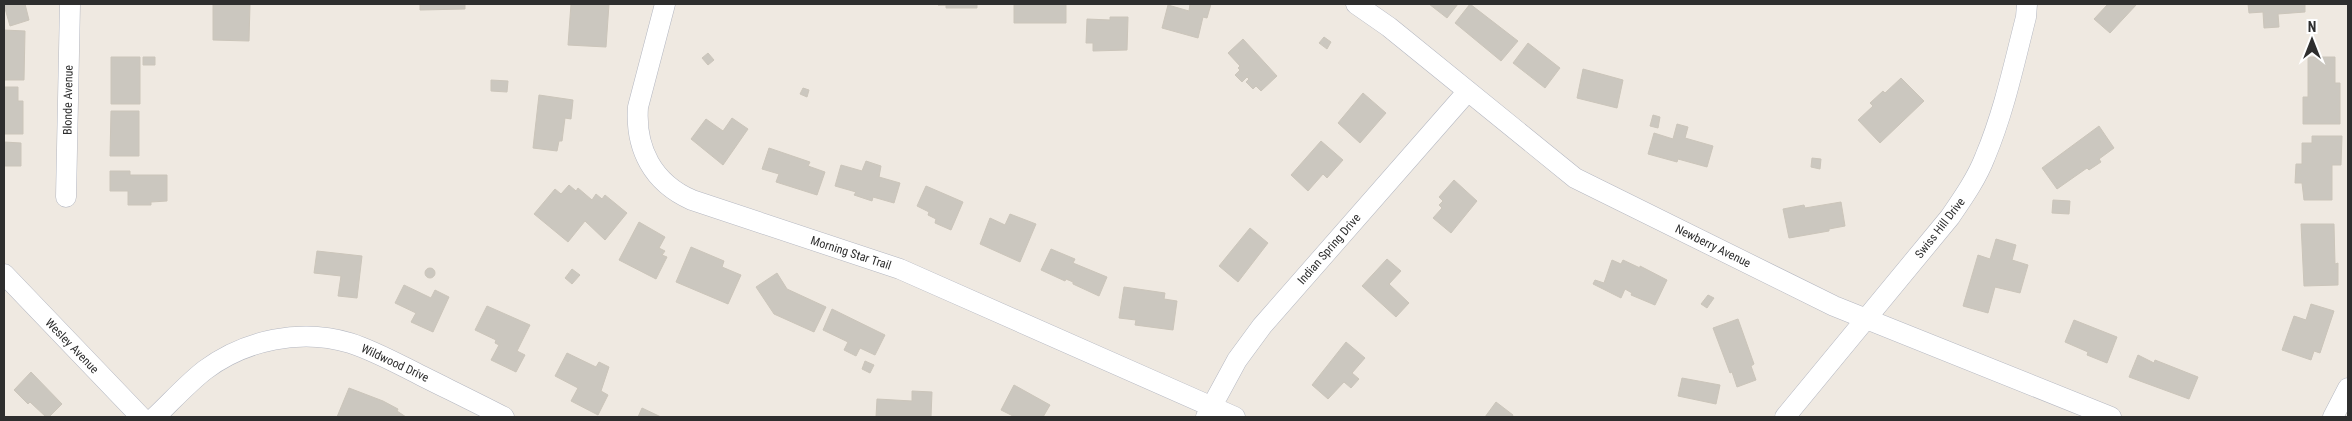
<svg xmlns="http://www.w3.org/2000/svg" width="2352" height="421" font-family="'Roboto Condensed',sans-serif">
<rect width="100%" height="100%" fill="#efe9e1"/>
<path fill="#cbc7bf" stroke="#cbc5ba" d="M9,4H25L29,20L10,26L4,5Z
M213,4H250L249,41L213,40Z
M420,4H465V9L420,10Z
M571,4H609L606,47L568,45Z
M977,4V8H946V5H938Z
M1014,4H1066V23H1014Z
M1190,4H1211L1207,18L1203,17L1198,38L1162,28L1168,5L1189,11Z
M1429,4H1458L1447,18Z
M1470,4L1518,41L1501,61L1455,23Z
M2108,4H2137L2110,33L2094,19Z
M2248,4H2305V12L2278,14L2279,27L2264,28L2263,12L2249,13Z
M1110,17H1128L1127,50L1093,51V43H1086L1087,19L1110,20Z
M4,30L25,31L24,80H4Z
M1324,37L1331,42L1327,49L1319,43Z
M1243,39L1277,76L1261,91L1256,86L1253,89L1246,82L1249,79L1247,77L1242,82L1235,75L1240,70L1238,68L1240,66L1228,53Z
M1528,43L1560,68L1545,88L1513,63Z
M708,53L714,60L708,65L702,58Z
M111,57H140V104H111Z
M143,57H155V65H143Z
M2308,57H2335V83H2340V124H2303V97H2308Z
M1583,69L1623,80L1617,108L1577,98Z
M1901,78L1924,101L1880,143L1858,120L1873,106L1870,103L1883,91L1885,93Z
M491,80L508,81L507,92L491,91Z
M4,87H18V101H23V134H4Z
M803,88L809,90L807,97L800,94Z
M1363,93L1386,113L1360,143L1338,123Z
M539,95L573,100L571,119L565,118L562,141H559L557,151L533,148Z
M111,111H139V156H110Z
M1653,115L1660,117L1658,128L1650,126Z
M732,118L748,129L723,165L691,139L706,119L723,131Z
M1677,124L1688,127L1685,138L1713,146L1707,167L1678,159L1677,162L1648,154L1654,133L1673,139Z
M2099,126L2114,148L2099,159L2101,162L2089,170L2087,168L2057,189L2042,168Z
M2312,136H2342L2341,165H2332V200H2304L2302,183H2295L2296,164H2302V143H2312Z
M1321,141L1343,160L1327,178L1323,174L1308,191L1291,175Z
M4,142L21,143V166H4Z
M769,148L810,162L808,166L825,172L817,195L776,182L779,174L762,169Z
M1812,158L1821,159L1820,169L1811,167Z
M866,161L881,166L879,177L900,183L894,203L873,197L872,201L854,195L856,192L835,186L841,165L862,171Z
M110,171H130V175H167V201L151,202V205H128V191H110Z
M1454,180L1477,201L1451,233L1433,218L1442,208L1439,205L1443,201L1439,197Z
M569,185L576,191L578,188L592,200L596,194L602,199L605,195L627,213L605,240L585,221L568,242L534,214L555,189L561,194Z
M926,186L963,202L951,230L935,223L936,219L928,215L929,212L917,206Z
M2053,200L2070,201L2069,214L2052,213Z
M1841,202L1845,226L1829,229V231L1789,238L1783,209L1804,205L1805,208Z
M1010,214L1036,224L1020,262L980,244L990,218L1005,225Z
M639,222L665,237L659,248L665,251L662,255L667,257L656,279L619,260Z
M2301,224H2334L2335,264L2338,263V285L2304,286Z
M1250,228L1268,243L1238,282L1219,266Z
M1996,239L2016,245L2012,260L2028,265L2020,293L1995,287L1988,313L1963,306L1978,255L1990,259Z
M691,247L724,261L722,267L741,275L728,304L676,282Z
M1051,249L1075,259L1073,263L1107,277L1099,296L1073,284V282L1066,279L1065,281L1041,270Z
M317,251L362,256L357,298L338,296L341,276L314,273Z
M1387,259L1401,271L1389,284L1409,303L1396,317L1362,286Z
M1612,260L1621,264L1623,260L1640,268V266L1667,280L1655,305L1631,295L1632,293L1625,289L1621,298L1593,284L1595,280L1604,283Z
M425 273a5 5 0 1 1 10 0a5 5 0 1 1-10 0Z
M572,269L580,275L572,284L565,278Z
M777,273L787,289L826,307L814,332L774,314L756,287Z
M404,285L431,298L435,290L449,297L433,332L411,322L416,313L395,303Z
M1124,287L1165,293L1164,299L1177,301L1173,330L1135,325L1136,320L1119,318Z
M1708,295L1714,298L1707,308L1701,304Z
M2311,304L2334,311L2320,353L2314,351L2311,360L2282,350L2294,316L2306,320Z
M487,306L530,325L517,351L525,355L516,372L491,360L499,345L495,343L496,340L475,330Z
M832,309L885,335L875,355L860,348L856,356L844,350L848,342L823,330Z
M1738,319L1754,364L1751,366L1756,380L1737,387L1732,372L1730,373L1713,328Z
M2074,320L2117,337L2107,363L2087,355L2088,352L2065,342Z
M1346,342L1365,358L1352,373L1359,379L1351,388L1344,382L1328,399L1312,385Z
M567,353L596,367L599,362L609,367L601,391L608,395L598,415L571,401L578,388L555,376Z
M2138,355L2154,363L2155,360L2198,377L2189,399L2129,377Z
M865,361L874,365L870,373L862,369Z
M31,372L62,404L49,417H46L30,402L28,404L14,390Z
M1682,378L1720,385L1716,404L1678,396Z
M1014,385L1050,405L1043,417H1015L1001,410Z
M349,388L383,401L398,409L397,411L406,417H337Z
M912,391L932,392L931,417H876L877,399L912,401Z
M1496,402L1513,415L1512,417H1485Z
M642,408L661,417H638Z"/>
<g fill="none" stroke-linecap="round" stroke-linejoin="round">
<g stroke="#b4b7c1" stroke-width="21">
<path id="minor" d="M665,4L638,107C635,149 653,183 692,200L900,269L1235,417
M1356,4L1389,27L1575,178L1834,306L2111,417
M66,197L70,4
M4,274L141,417
M155,417C171,402 187,384 205,370C245,340 301,328 350,343C375,351 398,364 422,376C450,390 477,403 504,417
M1206,417L1237,360L1262,326L1468,91
M1785,417L1950,217C1963,198 1977,178 1985,157C2004,112 2014,64 2026,17L2027,4
M2333,417L2348,388"/>
</g>
<use href="#minor" stroke="#fff" stroke-width="20"/>
</g>
<g text-anchor="middle" stroke-width="4" stroke-linejoin="round" paint-order="stroke">
<g font-size="12" fill="#2e2e2e" stroke="#fff">
<text transform="translate(68 100) rotate(-89)" y="4">Blonde Avenue</text>
<text transform="translate(1940 228) rotate(-52)" y="4">Swiss Hill Drive</text>
<text transform="translate(1713 246) rotate(26)" y="4">Newberry Avenue</text>
<text transform="translate(1329 249) rotate(-49)" y="4">Indian Spring Drive</text>
<text transform="translate(851 253) rotate(18)" y="4">Morning Star Trail</text>
<text transform="translate(72 346) rotate(46)" y="4">Wesley Avenue</text>
<text transform="translate(395 363) rotate(25)" y="4">Wildwood Drive</text>
</g>
</g>
<rect width="2352" height="421" fill="none" stroke="#2e2e2e" stroke-width="10"/>
<g transform="translate(2312 40)" stroke="#ffffff" stroke-width="4" paint-order="stroke">
<path d="M0-4L9 19L0 12L-9 19Z" fill="#2e2e2e"/>
<text y="-8" font-size="14" font-weight="bold" text-anchor="middle" fill="#2e2e2e">N</text>
</g>
</svg>
